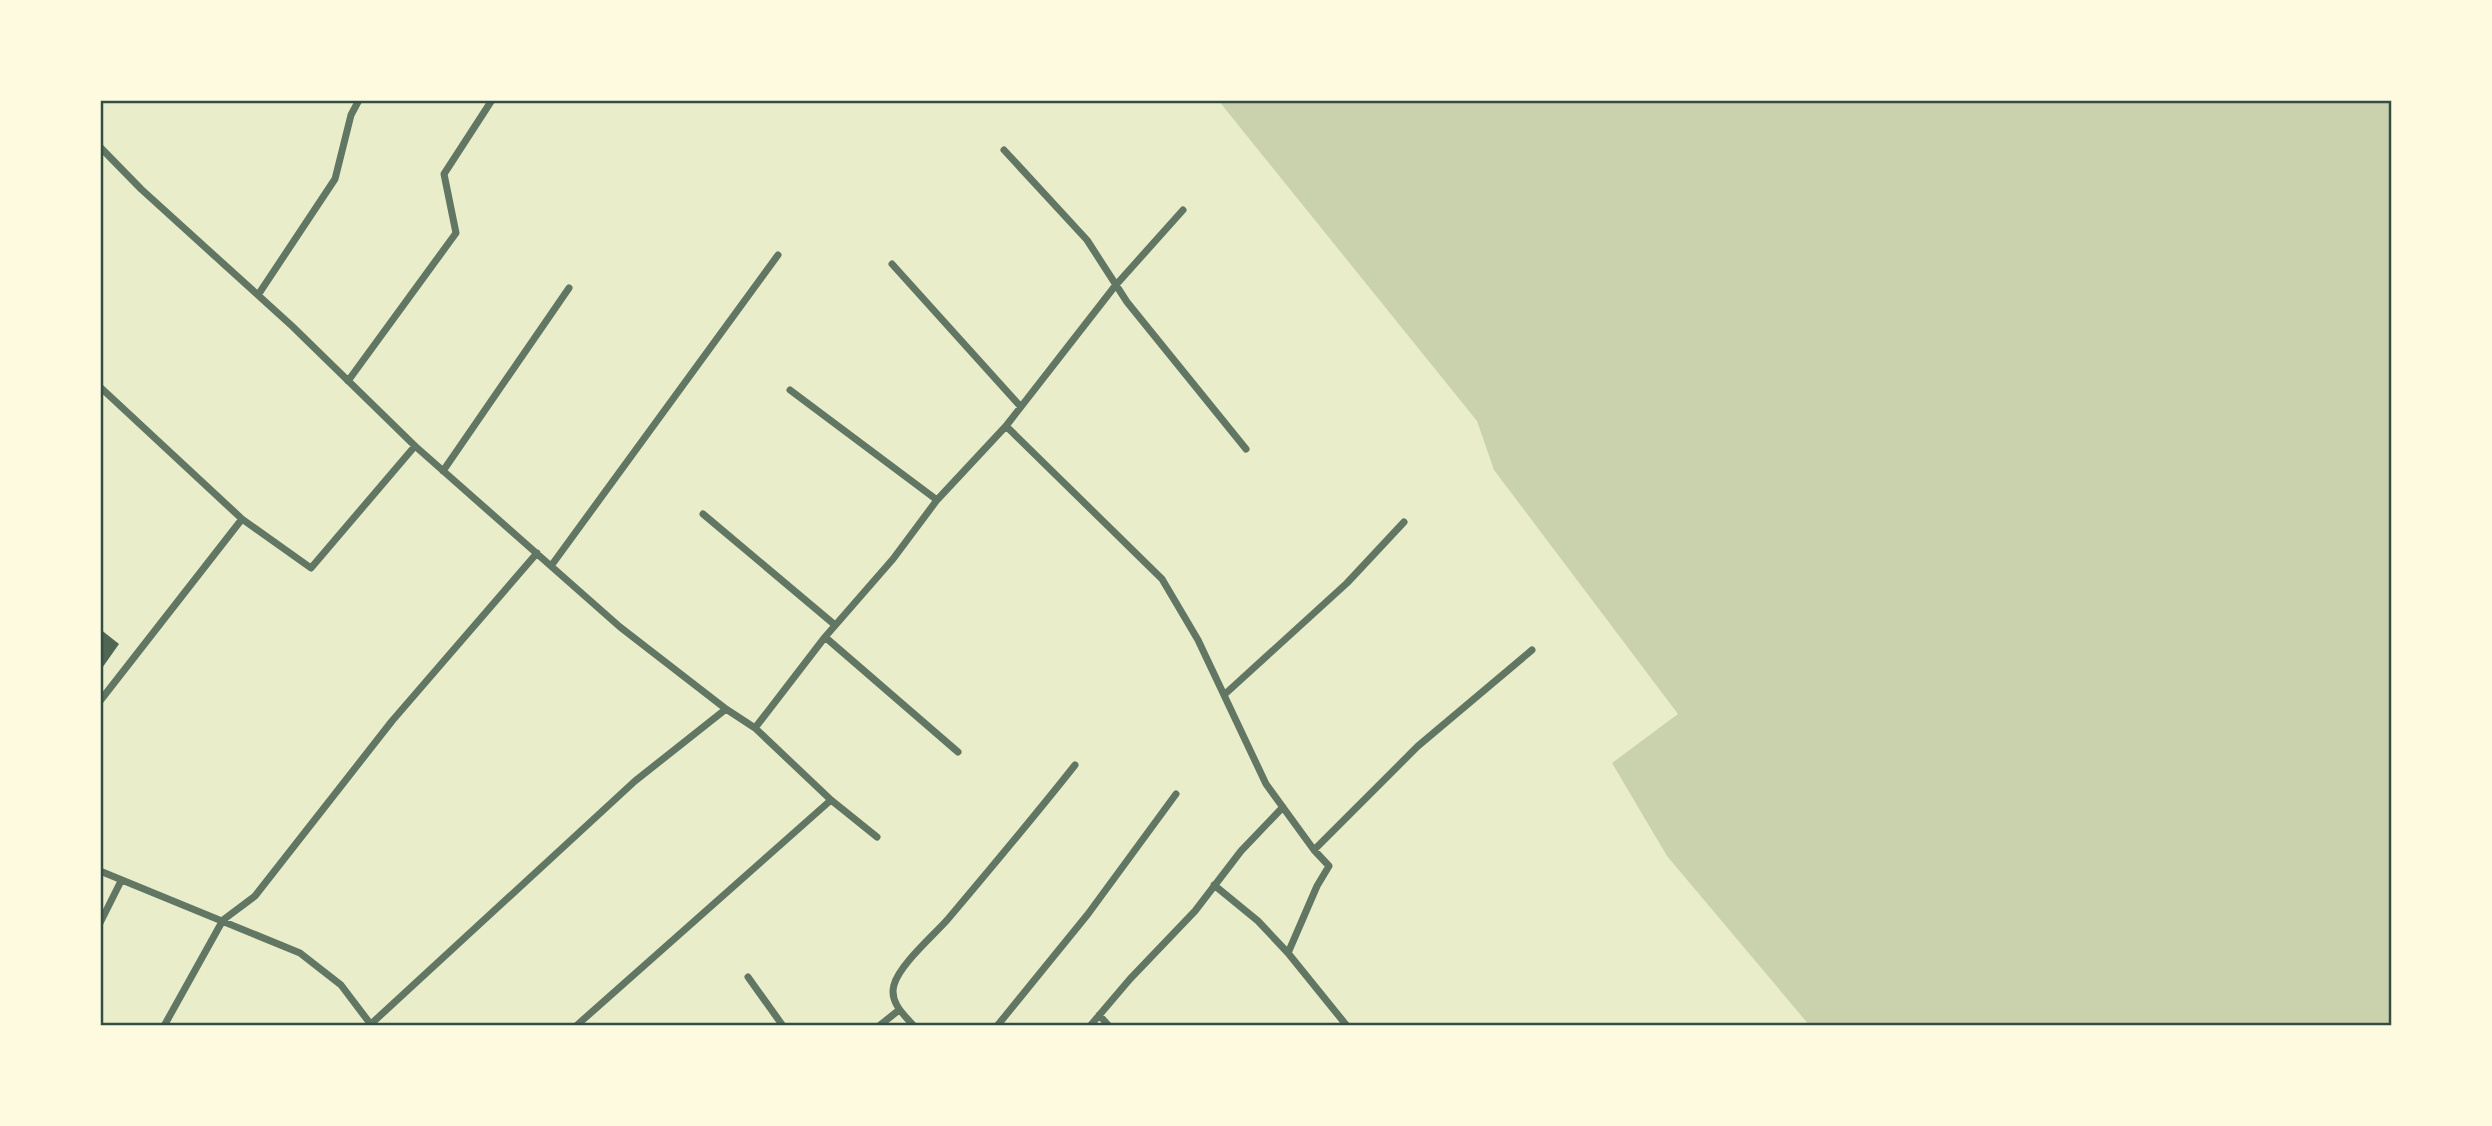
<svg xmlns="http://www.w3.org/2000/svg" width="2492" height="1126" font-family="Helvetica,sans-serif">
<rect width="100%" height="100%" fill="#e9edc9"/>
<path fill="#cad2ad" d="M1218,100H2392V1026H1810L1667,856L1612,763L1678,714L1494,470L1477,421Z"/>
<path fill="#4f6655" d="M100,629L119,644L100,671Z"/>
<g fill="none" stroke-linecap="round" stroke-linejoin="round">
<path stroke="#617663" stroke-width="7" d="M100,147L141,189L292,326L415,446L620,627L726,709L755,728L831,800L877,837
M1004,150L1087,240L1127,302L1246,449
M892,264L1020,406
M258,295L335,179L351,115L359,100
M348,381L456,233L444,174L492,100
M100,387L242,519L311,568L415,446
M790,390L937,500
M1006,426L1162,579L1198,640L1266,784L1314,850L1329,866L1317,886L1288,953L1347,1026
M443,471L569,288
M703,514L835,625
M551,566L778,255
M825,637L958,752
M1224,695L1347,583L1404,522
M100,701L242,519
M755,728L825,637L893,559L937,500L1006,426L1115,286L1183,210
M1314,850L1418,746L1532,650
M100,871L300,953L341,985L372,1026
M1214,885L1258,921L1288,953
M100,923L121,881
M748,977L783,1026
M1099,1015L1109,1026
M371,1024L635,781L726,709
M164,1026L223,920L255,896L392,721L537,553
M576,1026L831,800
M879,1026L899,1010
M914,1026C904,1015 889,1002 894,985C899,965 934,935 948,919C991,868 1034,817 1075,765
M997,1026L1088,914L1176,794
M1090,1026L1130,979L1195,911L1241,851L1283,807"/>
</g>
<rect width="2492" height="1126" fill="none" stroke="#fefae0" stroke-width="203"/>
<rect x="102" y="102" width="2288" height="922" fill="none" stroke="#344e41" stroke-width="2.5"/>
</svg>
